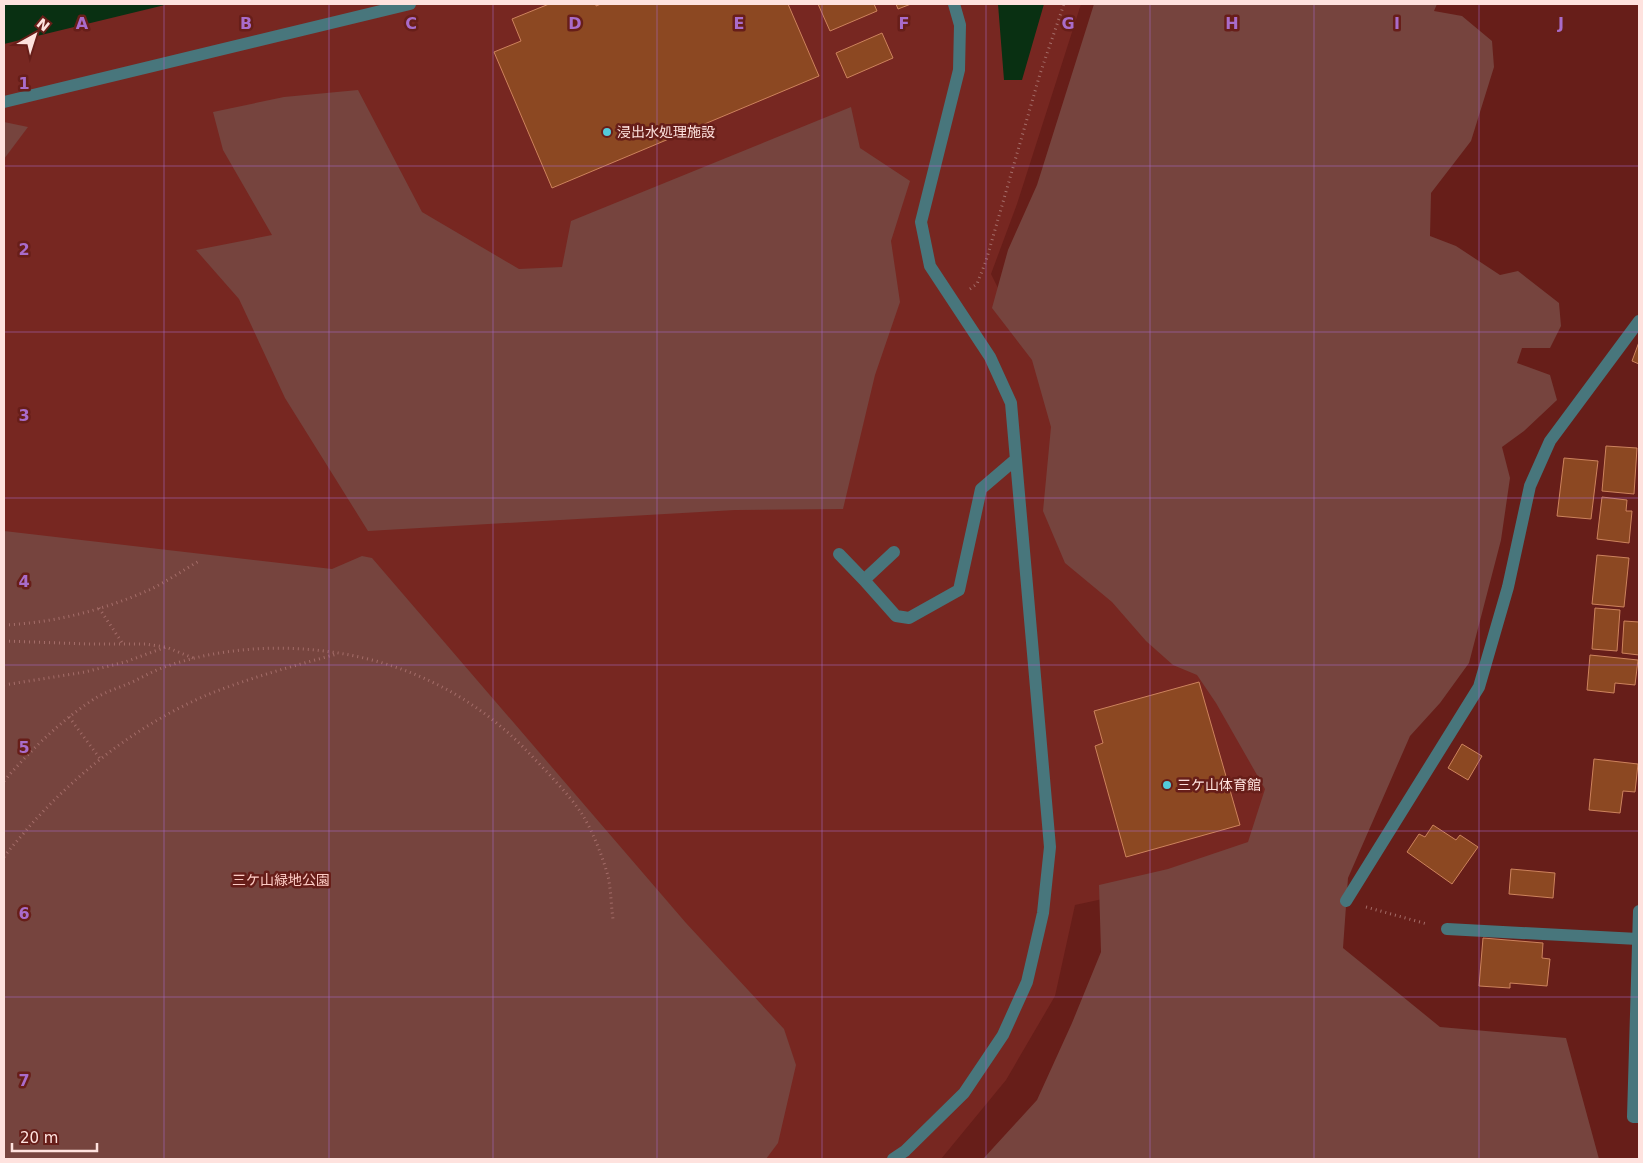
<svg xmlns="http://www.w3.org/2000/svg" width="1643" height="1163" font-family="'DejaVu Sans','Noto Sans JP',sans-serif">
<rect width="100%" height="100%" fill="#671e19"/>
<path fill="#772721" d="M4,4H1081L1017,204L991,274L1009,310L1239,687L1290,798L1260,865L1075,905L1055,996L1006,1080L941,1159H4Z"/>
<path fill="#76443e" d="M1094,4H1437L1434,11L1462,16L1492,41L1494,67L1471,141L1431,193L1430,236L1456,246L1500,275L1518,271L1559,303L1561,326L1550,348H1522L1517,363L1550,375L1557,400L1524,431L1502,447L1510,478L1501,540L1469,663L1440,703L1410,736L1348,878L1343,948L1440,1027L1566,1038L1599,1159H983L1037,1100L1072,1023L1101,952L1099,885L1168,869L1248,842L1265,789L1216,703L1197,675L1173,665L1146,641L1112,602L1065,563L1043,511L1051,427L1032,360L992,308L1008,250L1037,185Z
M358,90L422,212L519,269L562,267L571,221L851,107L860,148L910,181L891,241L900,302L875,375L843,509L735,510L368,531L285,398L239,299L196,250L272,235L223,150L213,112L284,97Z
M4,122L28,127L4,159Z
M4,531L332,569L362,556L372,558L686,923L784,1029L796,1065L778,1143L766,1159H4Z"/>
<path fill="#093012" d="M4,4H169L4,44Z
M998,4H1044L1022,80H1004Z"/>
<path fill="#8c4822" stroke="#cd835d" d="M549,4H596V6L601,4H788L819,76L552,188L494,52L521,41L512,19Z
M818,4H874L877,11L830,31Z
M896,4H911L898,9Z
M882,33L893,58L847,78L836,53Z
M1639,342V364L1632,361Z
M1606,446L1637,448L1634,494L1602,491Z
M1564,458L1598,461L1591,519L1557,516Z
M1602,497L1627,500L1626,511H1632L1629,543L1597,539Z
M1597,555L1629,558L1624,607L1592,604Z
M1595,608L1620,610L1617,651L1592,649Z
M1624,621L1639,622V655L1622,653Z
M1590,655L1638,660L1635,685L1615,683L1614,693L1587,690Z
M1199,682L1240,825L1126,857L1095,746L1103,743L1094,711Z
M1462,744L1482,756L1468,780L1448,768Z
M1594,759L1638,764L1635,792L1623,791L1620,813L1589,810Z
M1433,825L1456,840L1460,835L1478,847L1452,884L1407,852L1419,834L1425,837Z
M1511,869L1555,873L1553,898L1509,894Z
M1483,938L1543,943L1542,958L1550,959L1547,986L1510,983V988L1479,986Z"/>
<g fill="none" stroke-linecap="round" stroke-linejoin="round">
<path stroke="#a46d69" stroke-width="3" stroke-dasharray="1 4" stroke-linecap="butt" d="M970,289L977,284L986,261L1040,74L1064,4
M99,608L123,644
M4,625C53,623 104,610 149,590C166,582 182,571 199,561
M4,641L88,644H145L165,647
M4,685L85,672L125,662L166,647L193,658
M69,717L101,760
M4,781C30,751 60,721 94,699C105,692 118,688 130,683C141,678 151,672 162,668C246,637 352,643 432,682C468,699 500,723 527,751C545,770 568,793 582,814C593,832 602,855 608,876C611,890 611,905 613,919
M4,857C11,847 20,838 28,828C79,770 145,719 217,691C256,676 297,665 337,654
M1366,907L1427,924"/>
<path stroke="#48767c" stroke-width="12" d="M4,102L410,4
M839,554L864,580L896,616L909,618L959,590L981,489L1016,459
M864,580L894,552
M1346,901L1479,687L1508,587L1530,486L1550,441L1639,321
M1639,911L1633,1117H1639
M1447,929L1638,939
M893,1159L905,1151L964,1093L1003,1035L1027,982L1043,913L1050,847L1011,403L990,357L930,266L921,222L959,70L960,25L954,4"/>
</g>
<path fill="none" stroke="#a96cca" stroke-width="1" stroke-opacity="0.55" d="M164,4V1159M329,4V1159M493,4V1159M657,4V1159M822,4V1159M986,4V1159M1150,4V1159M1314,4V1159M1479,4V1159M4,166H1639M4,332H1639M4,498H1639M4,665H1639M4,831H1639M4,997H1639"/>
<g fill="#53cbdb" stroke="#671e19" stroke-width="2">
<circle cx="607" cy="132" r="5"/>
<circle cx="1167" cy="785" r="5"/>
</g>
<g text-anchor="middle" stroke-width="5" stroke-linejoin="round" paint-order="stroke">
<g font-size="14" fill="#fee2de" stroke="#671e19" text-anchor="start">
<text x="617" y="137">浸出水処理施設</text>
<text x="1177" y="790">三ケ山体育館</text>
</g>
<g font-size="14" fill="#fdcbc4" stroke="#671e19">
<text x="281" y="885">三ケ山緑地公園</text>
</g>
</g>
<g font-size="16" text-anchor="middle" font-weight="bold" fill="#a96cca" stroke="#671e19" stroke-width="5" stroke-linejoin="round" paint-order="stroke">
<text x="82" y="29">A</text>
<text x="246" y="29">B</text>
<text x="411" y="29">C</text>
<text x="575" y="29">D</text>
<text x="739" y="29">E</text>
<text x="904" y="29">F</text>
<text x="1068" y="29">G</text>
<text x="1232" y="29">H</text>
<text x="1397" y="29">I</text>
<text x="1561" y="29">J</text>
<text x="24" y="89">1</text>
<text x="24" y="255">2</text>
<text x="24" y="421">3</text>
<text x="24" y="587">4</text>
<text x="24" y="753">5</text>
<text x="24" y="919">6</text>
<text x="24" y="1086">7</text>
</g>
<rect width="1643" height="1163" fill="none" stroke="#fee2de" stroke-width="10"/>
<g transform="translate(35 35) rotate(39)" stroke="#671e19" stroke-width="4" paint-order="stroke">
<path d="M0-4L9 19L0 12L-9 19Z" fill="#fee2de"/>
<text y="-8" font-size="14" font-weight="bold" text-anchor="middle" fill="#fee2de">N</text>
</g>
<path d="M12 1143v8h85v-8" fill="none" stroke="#fee2de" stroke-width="2.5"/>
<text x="20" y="1143" font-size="15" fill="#fee2de" stroke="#671e19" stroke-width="4" paint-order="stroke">20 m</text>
</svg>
